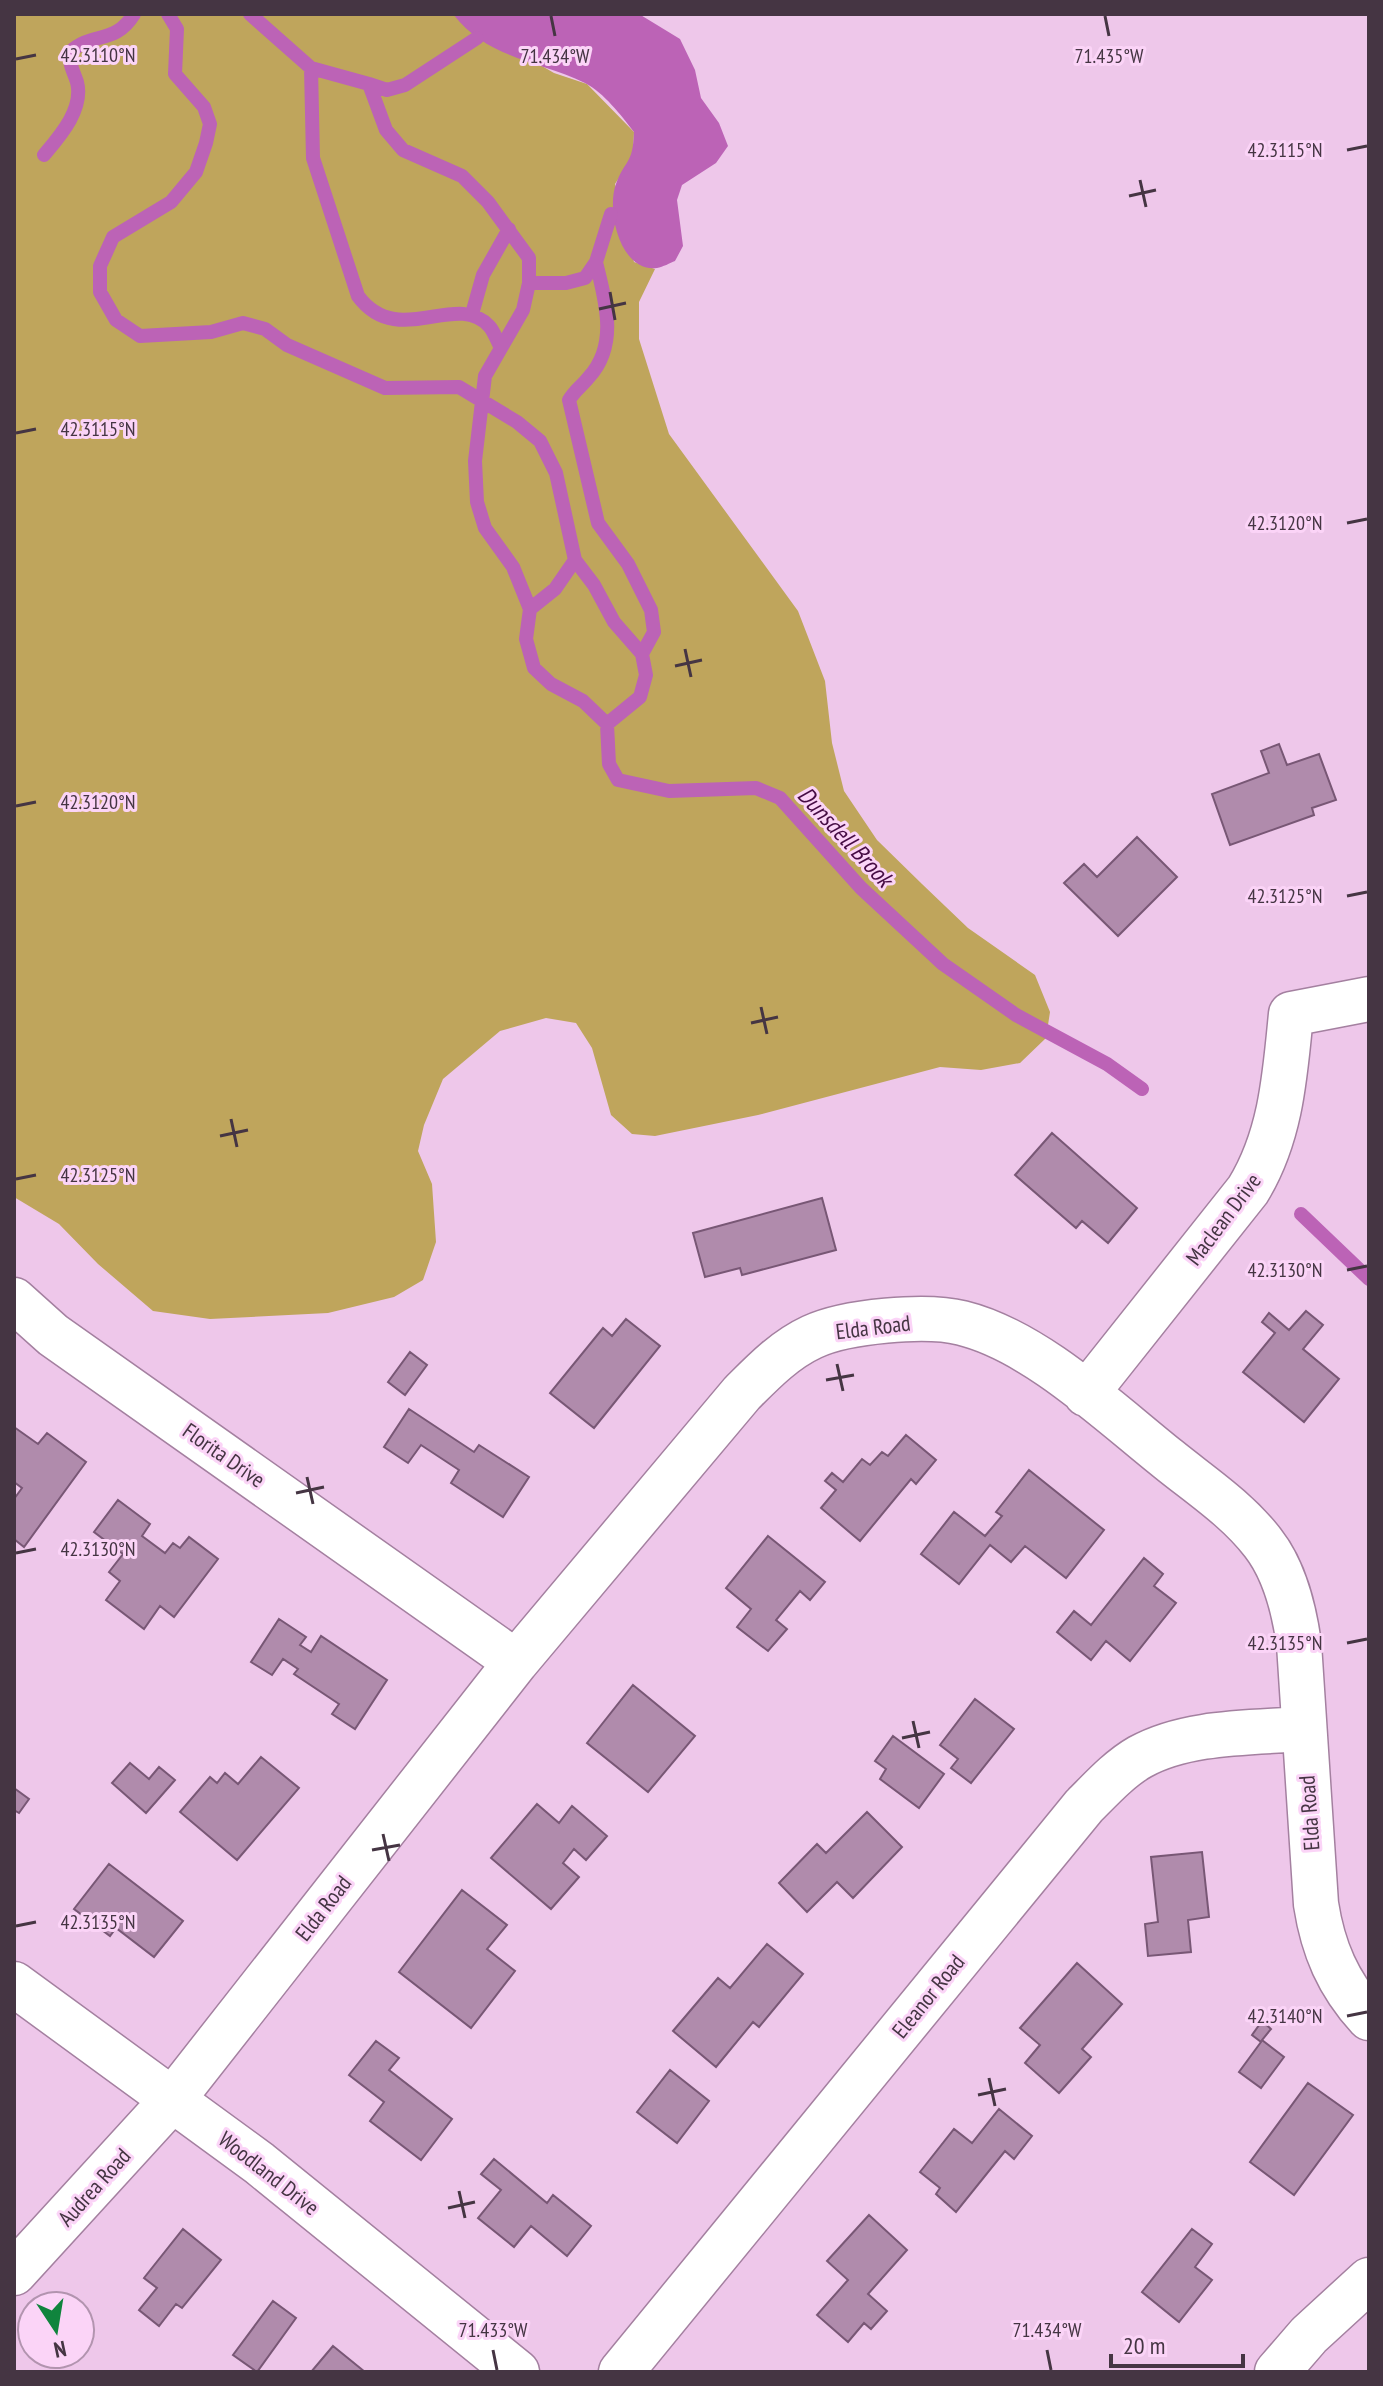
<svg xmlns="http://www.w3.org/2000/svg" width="1383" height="2386" font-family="'PT Sans Narrow',sans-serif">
<rect width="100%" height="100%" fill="#eec7ea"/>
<path fill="#bfa55c" d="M14,14H453L554,73L587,84L634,132L633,156L615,184L634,262L655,269L639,302V339L669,434L798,611L825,681L832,743L844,791L877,840L922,884L968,928L1035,975L1050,1012L1046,1038L1020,1063L981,1070L940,1067L758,1115L655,1136L632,1134L611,1115L592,1048L576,1023L546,1018L500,1031L443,1079L424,1125L418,1151L432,1184L436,1242L423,1280L394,1297L328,1313L210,1319L153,1311L98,1264L59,1224L14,1197Z"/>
<path fill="#bc63b6" d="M453,14H639L680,39L695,70L701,98L719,123L728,146L716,163L682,185L677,200L683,246L675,261C670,263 663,267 657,268C620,273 606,210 616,184C625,159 633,165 634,132C621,115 604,93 585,83C537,60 488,59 453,14Z"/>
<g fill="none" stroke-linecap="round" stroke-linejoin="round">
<path stroke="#bc63b6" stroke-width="14" d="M168,14L177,29L175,74L204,107L210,124L206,143L196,172L171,202L113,237L100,266V292L116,320L140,336L211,332L243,323L265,329L287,345L385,388L459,387L517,422L540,441L556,473L575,560L594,585L614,622L642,654L646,675L640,697L607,724
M250,14L311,68L369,84L386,130L403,150L462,176L488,202L529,258V283L523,310L485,376L475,461L477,502L485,528L513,567L530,609L526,639L534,668L551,684L583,701L607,724L609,764L618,780L669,791L756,788L780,798L861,888L943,964L1016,1015L1107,1064L1142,1089
M311,68L313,158L358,296C398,350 456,290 489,326C494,331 497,341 501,348
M369,84L387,90L405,85L477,38
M44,155C60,136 84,109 77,82C73,70 69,65 70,52C93,31 115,45 134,14
M596,262C605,300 619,344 589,377C582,386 575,390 569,400L598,523L628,564L651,610L654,632L642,654
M529,283H566L585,278L596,262L611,214
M472,314L483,275L509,229
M530,609L555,589L575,560
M1301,1214L1369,1279"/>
</g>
<path fill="#b08bac" stroke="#785775" stroke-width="2" d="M1279,744L1287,765L1319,754L1336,800L1312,808L1314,815L1230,845L1212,794L1269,773L1261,751Z
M1137,837L1177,877L1118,936L1064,883L1084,864L1097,877Z
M1052,1133L1137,1208L1108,1243L1082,1221L1076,1228L1015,1175Z
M822,1198L836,1250L742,1275L740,1268L705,1277L693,1233Z
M1306,1311L1323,1325L1303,1349L1339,1379L1304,1422L1243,1372L1275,1333L1262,1322L1269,1313L1289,1330Z
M626,1319L660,1346L594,1428L550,1393L603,1328L612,1336Z
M410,1352L427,1365L405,1395L388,1382Z
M409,1409L474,1452L479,1445L529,1477L503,1517L451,1483L459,1470L421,1445L408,1463L384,1447Z
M14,1427L38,1444L47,1433L86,1462L24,1547L14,1539V1499L22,1488L14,1482Z
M906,1435L936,1460L916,1484L911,1479L860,1541L821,1508L836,1490L825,1481L832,1473L843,1482L862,1459L870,1465L882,1452L888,1456Z
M1029,1470L1104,1530L1066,1578L1025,1546L1011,1562L990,1545L959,1584L921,1554L954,1512L985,1536L1002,1516L996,1512Z
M118,1500L150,1524L142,1536L165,1553L173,1543L180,1548L189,1537L218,1559L174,1617L160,1606L144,1629L106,1600L120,1581L109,1572L123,1554L94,1532Z
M768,1536L825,1582L810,1600L800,1591L776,1620L787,1629L768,1651L737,1627L751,1609L726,1588Z
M1144,1558L1163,1574L1154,1586L1176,1603L1130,1661L1106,1641L1091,1660L1057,1632L1074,1611L1091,1625Z
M279,1619L306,1637L300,1645L311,1652L321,1636L387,1680L355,1729L332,1714L339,1704L294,1674L298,1669L283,1659L272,1675L251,1662Z
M633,1685L695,1736L648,1792L587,1743Z
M975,1699L1014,1729L971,1783L951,1768L958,1759L940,1745Z
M893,1736L944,1774L919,1808L880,1779L886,1769L875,1761Z
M261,1757L299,1788L237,1860L180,1812L210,1777L217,1783L225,1773L238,1784Z
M130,1763L149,1779L159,1767L175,1780L146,1813L112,1783Z
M14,1788L29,1799L19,1813L14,1810Z
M537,1804L559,1823L572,1806L607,1836L586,1860L574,1849L563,1863L579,1877L551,1909L491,1858Z
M867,1812L902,1847L853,1898L837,1882L807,1912L779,1883L817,1844L826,1853Z
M1202,1852L1209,1917L1188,1920L1191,1952L1148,1956L1145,1924L1158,1922L1151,1857Z
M109,1864L183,1921L154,1957L116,1928L110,1936L74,1909Z
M462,1890L507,1925L487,1949L515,1971L471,2028L399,1972Z
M767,1944L803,1974L759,2027L753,2022L716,2067L673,2031L718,1978L730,1988Z
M1077,1963L1122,2004L1082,2049L1091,2057L1059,2093L1025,2063L1040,2045L1020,2028Z
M1262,2021L1271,2029L1262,2040L1284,2057L1261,2088L1239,2072L1261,2042L1252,2035Z
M376,2041L399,2058L389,2070L452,2119L421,2160L370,2121L384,2102L349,2075Z
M670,2070L709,2101L677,2143L637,2112Z
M1308,2083L1353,2115L1294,2195L1250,2162Z
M999,2109L1032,2136L1014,2159L1005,2151L956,2212L936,2194L940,2188L920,2172L954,2129L972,2143Z
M494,2159L547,2203L553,2195L591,2226L567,2256L531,2226L514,2247L478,2218L501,2190L481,2174Z
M869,2215L907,2250L868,2294L887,2311L871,2329L864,2323L848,2342L817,2315L848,2280L827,2261Z
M183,2229L221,2260L182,2308L176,2304L159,2326L139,2310L157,2288L144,2278Z
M1192,2229L1212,2244L1195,2267L1212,2280L1179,2322L1142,2292Z
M273,2301L296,2318L257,2372L233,2355Z
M333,2346L365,2372H311Z"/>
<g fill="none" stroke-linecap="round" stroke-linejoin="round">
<g stroke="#a480a0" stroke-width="47">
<path id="minor" d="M14,1300L53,1335L516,1662
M1086,1394L1248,1190C1281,1136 1285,1076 1291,1014L1369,999
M14,1984L259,2163L517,2372
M14,2273L173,2099L516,1662L742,1393C763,1372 784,1350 812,1337C846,1321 926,1314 962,1323C1035,1341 1109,1412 1168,1459C1200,1485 1237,1509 1263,1543C1285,1571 1294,1609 1299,1644L1316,1904C1323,1949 1338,1984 1369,2018
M621,2372L1084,1806C1101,1789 1119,1769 1140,1757C1187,1731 1250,1733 1303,1729
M1277,2372L1309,2335L1369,2280"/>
</g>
<use href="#minor" stroke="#fff" stroke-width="44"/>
</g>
<path fill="none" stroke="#453543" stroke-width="3" d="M551,16L555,36M1105,16L1109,36M16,59L36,55M1347,150L1367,146M1140,180L1146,207M1129,196L1156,190M610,292L615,320M599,309L626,303M16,433L36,429M1347,523L1367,519M685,649L691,677M675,666L702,660M16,806L36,802M1347,896L1367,892M761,1007L767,1034M751,1023L778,1017M231,1119L237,1147M220,1136L248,1130M16,1179L36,1175M1347,1270L1367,1266M837,1364L843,1391M826,1380L854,1375M307,1477L313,1504M296,1493L324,1487M16,1553L36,1549M1347,1643L1367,1639M913,1721L919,1748M902,1738L930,1732M383,1834L389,1861M372,1850L400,1845M16,1926L36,1922M1347,2016L1367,2012M989,2078L995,2106M978,2095L1006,2089M459,2191L465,2218M448,2208L475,2202M493,2350L497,2370M1047,2350L1051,2370"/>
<g text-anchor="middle" stroke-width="6" stroke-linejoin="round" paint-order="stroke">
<g font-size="22" fill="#453543" stroke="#fbd4f7">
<text transform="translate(1223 1219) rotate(-53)" y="8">Maclean Drive</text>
<text transform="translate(873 1327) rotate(-7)" y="8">Elda Road</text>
<text transform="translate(224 1455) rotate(35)" y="8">Florita Drive</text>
<text transform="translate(1309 1813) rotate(-94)" y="8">Elda Road</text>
<text transform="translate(323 1908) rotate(-52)" y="8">Elda Road</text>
<text transform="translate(928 1996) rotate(-51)" y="8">Eleanor Road</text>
<text transform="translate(269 2173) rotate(38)" y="8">Woodland Drive</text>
<text transform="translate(94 2187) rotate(-48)" y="8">Audrea Road</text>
</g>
<g font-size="24" font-style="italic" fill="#460c44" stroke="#fbd4f7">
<text transform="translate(845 837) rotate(47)" y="8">Dunsdell Brook</text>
</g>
</g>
<g font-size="20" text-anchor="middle" fill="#453543" stroke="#fbd4f7" stroke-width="6" stroke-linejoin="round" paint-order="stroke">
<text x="98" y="62">42.3110°N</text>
<text x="555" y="63">71.434°W</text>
<text x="1109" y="63">71.435°W</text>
<text x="1285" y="157">42.3115°N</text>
<text x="98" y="436">42.3115°N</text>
<text x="1285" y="530">42.3120°N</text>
<text x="98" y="809">42.3120°N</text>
<text x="1285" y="903">42.3125°N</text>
<text x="98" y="1182">42.3125°N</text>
<text x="1285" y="1277">42.3130°N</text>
<text x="98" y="1556">42.3130°N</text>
<text x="1285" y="1650">42.3135°N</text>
<text x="98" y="1929">42.3135°N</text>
<text x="1285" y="2023">42.3140°N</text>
<text x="493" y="2337">71.433°W</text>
<text x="1047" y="2337">71.434°W</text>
</g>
<rect width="1383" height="2386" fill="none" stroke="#453543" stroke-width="32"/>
<g transform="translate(56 2330) rotate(168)"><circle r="38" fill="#fbd4f7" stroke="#b294af" stroke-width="2"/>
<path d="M0-6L14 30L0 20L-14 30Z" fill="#10843d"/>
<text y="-12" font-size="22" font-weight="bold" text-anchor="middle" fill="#453543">N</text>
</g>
<path d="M1111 2354v12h132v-12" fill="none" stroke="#453543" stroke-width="4"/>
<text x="1123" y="2354" font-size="24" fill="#453543" stroke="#fbd4f7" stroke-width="6" paint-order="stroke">20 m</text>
</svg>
